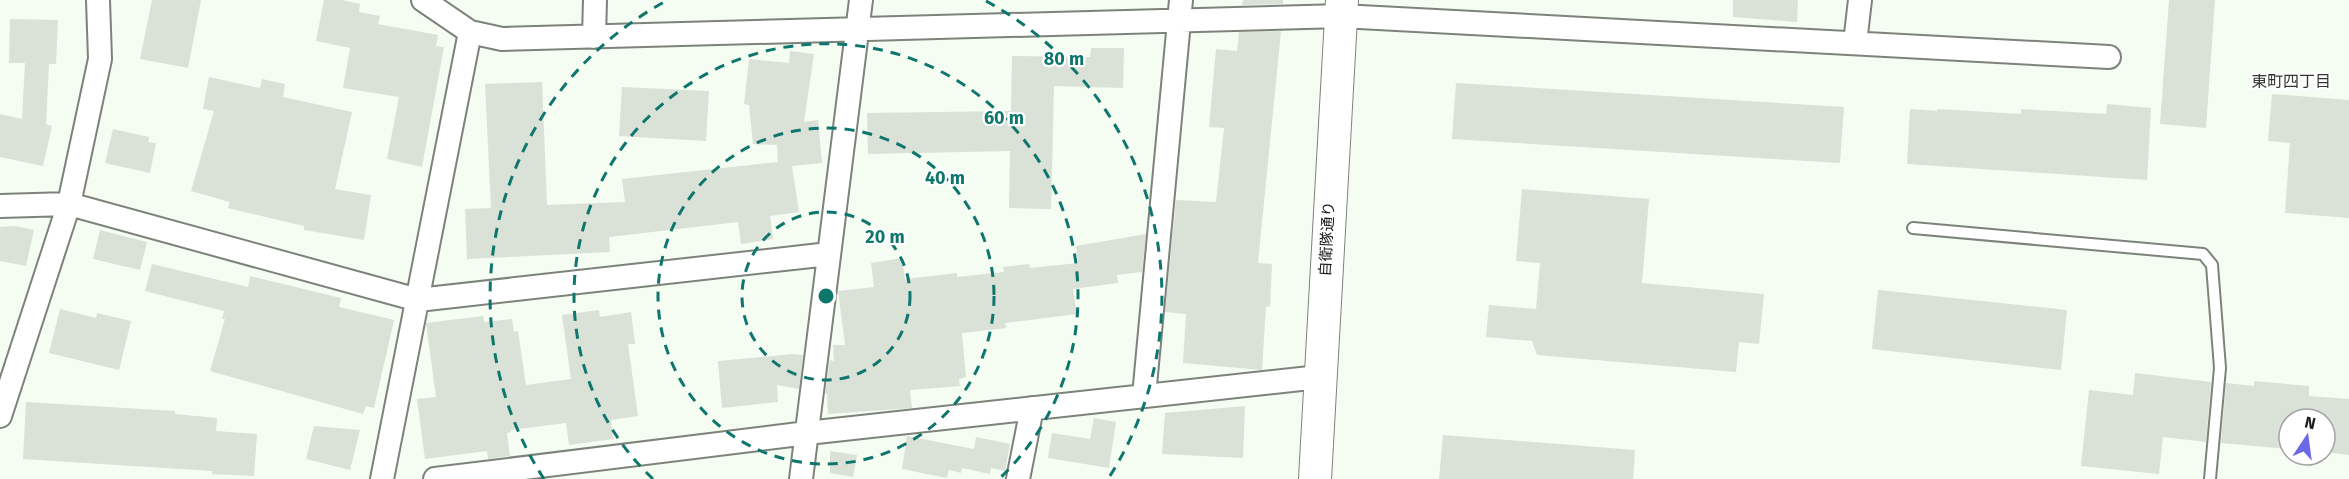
<svg xmlns="http://www.w3.org/2000/svg" width="2349" height="479" font-family="'Fira Sans','Noto Sans JP',sans-serif">
<rect width="100%" height="100%" fill="#f5fcf2"/>
<path fill="#dae1d7" d="M152,0H201L188,68L140,59Z
M324,0H342L360,4L359,12L380,16L378,24L438,35L436,46L444,47L422,167L387,159L399,97L343,88L350,48L316,41Z
M1243,0H1283V4L1242,5Z
M1733,0H1798L1797,22L1733,17Z
M2169,0H2215L2206,128L2160,124Z
M10,19L58,20L56,64H49L46,124L52,126L43,166L0,157V114L22,119L25,63H9Z
M1281,31L1258,263L1272,264L1270,307L1266,306L1262,370L1183,363L1186,314L1165,312L1176,200L1216,202L1224,128L1209,127L1216,49L1237,51L1239,32Z
M1091,48H1124L1123,88L1054,86L1051,209L1009,208L1010,151L868,154L867,113L1011,111L1012,56L1090,57Z
M790,51L814,54L804,122L818,120L822,163L792,166L799,212L770,216L773,239L741,244L738,222L609,237L610,252L467,259L465,209L491,208L485,84L542,82L547,205L625,202L622,179L778,162L777,145L753,144L749,105L744,104L749,59L789,63Z
M209,77L260,88L262,79L285,84L283,97L352,112L335,189L371,195L364,240L304,230V226L228,208L230,202L191,191L214,111L203,109Z
M1456,83L1844,107L1840,163L1452,139Z
M622,87L709,91L706,141L619,136Z
M2272,94L2349,100V218L2285,213L2290,143L2268,141Z
M2107,104L2151,108L2147,180L1907,164L1910,109L1937,111V109L2021,114V109L2106,114Z
M113,129L149,137L148,142L156,143L150,173L105,163Z
M1522,189L1649,199L1642,283L1764,294L1759,344L1739,342L1736,372L1537,355L1532,341L1486,337L1489,305L1536,309L1540,263L1516,261Z
M15,226L34,230L26,266L0,261V227Z
M100,230L147,242L140,270L93,259Z
M1146,234L1142,272L1117,275L1118,283L1073,289L1077,314L1005,323L1006,328L962,333L966,377L959,379L960,386L910,390L912,408L828,414L827,394L825,393L830,360L834,361L833,345H845L838,291L874,287L871,263L902,258L905,279L957,273V277L1004,272L1003,267L1029,264L1030,268L1078,263L1076,246Z
M152,264L248,287L250,276L341,298L339,307L394,320L374,408L366,406L363,414L210,371L225,319H222L224,311L145,291Z
M1878,290L2067,310L2061,370L1872,349Z
M60,309L96,318L97,313L131,321L119,370L49,353Z
M599,310L600,317L631,312L635,344H628L638,416L611,420L613,439L569,445L566,423L511,430V432L507,433L510,456L488,459L487,451L425,459L417,399L436,397L426,323L483,316L484,322L512,319L514,332L518,331L526,385L571,379L562,315Z
M793,354L803,355L799,389L777,385L778,402L722,408L718,361Z
M2135,373L2211,382L2206,442L2163,437L2159,474L2081,466L2089,390L2133,395Z
M2254,381L2309,386V396L2349,399V455L2325,452V419H2289V449L2221,443L2226,383L2254,386Z
M26,402L175,411V414L217,418L216,431L257,434L254,476L212,474V471L23,459Z
M1245,406L1243,458L1162,454L1165,413Z
M1094,418L1116,422L1109,468L1048,458L1052,433L1090,439Z
M314,426L360,430L350,470L306,459Z
M1443,435L1635,450L1633,479H1439Z
M907,436L974,449L976,437L1010,444L1005,471L991,468L990,474L962,468L961,473L949,470L947,478L902,469Z
M830,451L857,455L853,477L830,473Z"/>
<g fill="none" stroke-linecap="round" stroke-linejoin="round">
<g stroke="#7d837a" stroke-width="14">
<path id="lane" d="M1913,228L2203,254L2212,265L2220,368L2210,479"/>
</g>
<g stroke="#7d837a" stroke-width="26">
<path id="street" d="M423,0L470,32L502,39L1341,16L2109,57
M594,37L595,0
M1855,43L1860,0
M0,206L69,204L418,300L829,254
M1144,396L1181,0
M0,416L69,204L100,59L98,0
M382,479L470,32
M435,479L807,433L1319,377
M801,479L861,0
M1018,479L1032,408"/>
</g>
<g stroke="#7d837a" stroke-width="34">
<path id="secondary" d="M1315,479L1342,0"/>
</g>
<use href="#lane" stroke="#fff" stroke-width="10"/>
<use href="#street" stroke="#fff" stroke-width="22"/>
<use href="#secondary" stroke="#fff" stroke-width="32"/>
</g>
<g fill="none" stroke="#0f766e" stroke-width="3" stroke-dasharray="10 8">
<circle cx="826" cy="296" r="84"/>
<circle cx="826" cy="296" r="168"/>
<path d="M653 479A252 252 0 1 1 999 479"/>
<path d="M544 479A336 336 0 0 1 666 1M986 1A336 336 0 0 1 1108 479"/>
</g>
<g text-anchor="middle" stroke-width="4.5" stroke-linejoin="round" paint-order="stroke">
<g font-size="15" fill="#1a1c18" stroke="#fff">
<text transform="translate(1327 239) rotate(-87)" y="5">自衛隊通り</text>
</g>
<g font-size="16" fill="#333930" stroke="#fff">
<text x="2291" y="87">東町四丁目</text>
</g>
</g>
<circle cx="826" cy="296" r="9" fill="#0f766e" stroke="#fff" stroke-width="3"/>
<g font-size="18" text-anchor="middle" font-weight="bold" fill="#0f766e" stroke="#fff" stroke-width="4.5" stroke-linejoin="round" paint-order="stroke">
<text x="1064" y="65">80 m</text>
<text x="1004" y="124">60 m</text>
<text x="945" y="184">40 m</text>
<text x="885" y="243">20 m</text>
</g>
<g transform="translate(2307 437) rotate(13)"><circle r="28" fill="#ffffff" stroke="#a3a4a3" stroke-width="1.5"/>
<path d="M0-4.5L10 22L0 15L-10 22Z" fill="#6b6ae4"/>
<text y="-9" font-size="16" font-weight="bold" text-anchor="middle" fill="#1a1c18">N</text>
</g>
</svg>
